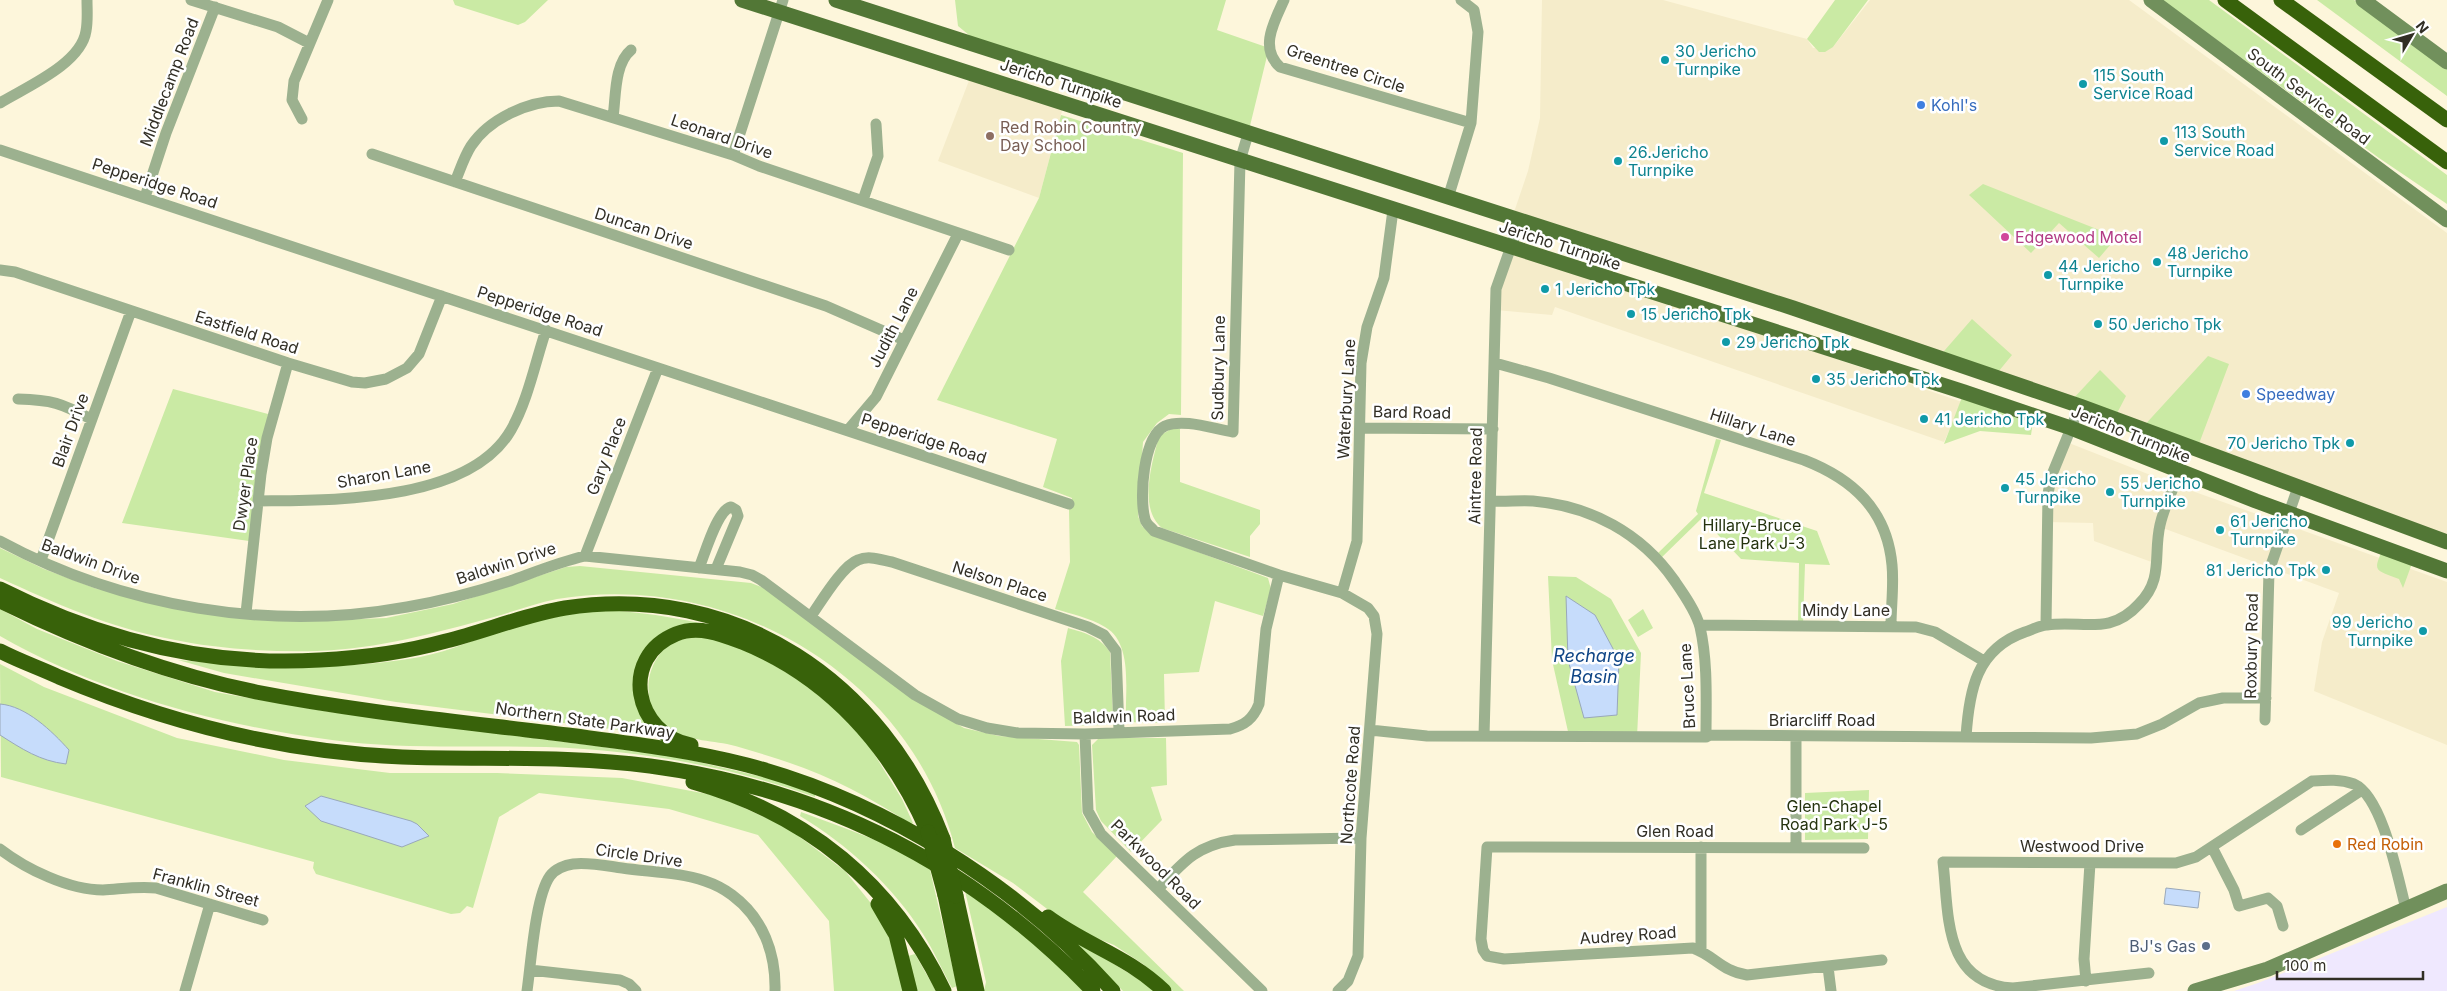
<svg xmlns="http://www.w3.org/2000/svg" width="2447" height="991" font-family="Inter,sans-serif">
<rect width="100%" height="100%" fill="#fdf6db"/>
<path fill="#f5ecca" d="M1542,0H1663L1807,39L1813,48L1833,47L1870,0H2129L2447,233V535L1512,218L1528,171L1540,118Z
M970,78L1063,107L1039,198L938,161Z
M1512,248L1962,402L1944,442L1555,307L1552,315L1496,310Z
M2069,443L2181,487L2447,582V745L2314,691L2322,642L2339,593L2160,527L2157,564L2094,541L2093,523L2047,522L2050,494Z"/>
<path fill="#efe8fe" d="M2447,907V991H2234L2258,983Z"/>
<path fill="#caeaa4" d="M453,0H548L525,22L518,25L455,5Z
M955,0H1226L1217,30L1269,48L1248,134L986,49L958,26Z
M1835,0H1868L1833,47L1825,52H1819L1807,39Z
M2162,0H2209L2447,175V204L2379,158Z
M2317,0H2354L2447,68V96Z
M1061,115L1183,153L1181,415L1169,414L1157,423L1143,442L1138,516L1142,526L1152,535L1268,578L1271,589L1263,616L1215,601L1199,672L1164,674L1165,723L1128,722L1126,717C1125,690 1133,643 1105,627C1090,618 1072,614 1055,609L1070,562L1069,509L1072,498L1043,487L1057,439L937,400L1039,198Z
M1983,184L2117,237L2099,258L2059,223L2031,253L1969,195Z
M1972,319L2012,355L1994,377L1938,358Z
M2208,356L2229,364L2197,449L2141,429Z
M2100,370L2126,396L2114,419L2071,401Z
M173,389L268,414L249,541L122,523Z
M1964,392L2034,415L2031,435L1980,431L1944,444Z
M1173,428L1180,429V482L1260,510V524L1250,536V557L1162,528C1138,508 1152,463 1159,436Z
M1716,439L1721,440L1704,493L1817,531L1830,565L1805,564L1803,624L1798,625L1799,563L1741,559L1702,518L1660,559L1657,554L1698,514L1696,511Z
M2384,546L2414,558L2403,588L2399,579C2373,569 2373,572 2384,546Z
M0,548L44,569L97,589L309,621L386,618L453,604L566,567L580,566L751,583L767,589L920,702L964,728L999,736L1077,742L1079,745L1082,813L1092,832L1117,856L1083,892L1184,991H1173L1143,964L1114,945L1084,933L1063,921L1013,883L955,848C911,675 730,570 557,599C536,603 515,611 494,617C435,633 378,649 317,651C268,652 217,649 170,639C111,628 54,603 0,578Z
M1548,576L1576,577L1611,599L1641,653L1637,737L1569,736L1552,660Z
M0,609L37,629L117,661L215,692L330,712L673,756L772,779L815,794V797C728,766 639,750 546,747C475,745 403,750 332,740C218,725 100,693 0,636Z
M1643,609L1653,628L1638,637L1628,620Z
M606,610C651,613 693,620 736,632L682,627L637,670L652,728L651,734L396,702L224,673L178,660C259,668 339,671 420,657C455,650 487,634 520,624C548,615 578,613 606,610Z
M1068,628C1085,633 1099,636 1110,652L1113,717L1106,725L1065,726L1061,661Z
M707,636L758,656L802,682L844,716L868,744L902,799L913,823L911,824C868,796 828,775 778,759C762,754 744,748 727,744C706,740 680,740 663,724C644,705 644,674 660,654C672,638 689,637 707,636Z
M0,664L44,687L177,738L284,760L390,773H497L622,778L718,796L788,828L845,871L878,912L899,962L904,991H834L829,921L758,835L669,809L539,793L499,817L473,908L467,906L460,913L451,914L316,874L313,868L314,862L1,777Z
M1099,738H1166L1167,785L1151,787L1162,820L1131,852L1101,821L1096,810L1092,745Z
M1869,790L1868,839L1805,840V793Z
M801,812C841,827 881,840 918,860C980,893 1039,939 1086,991H984L986,982L965,891L930,870L957,986L952,988C942,970 934,951 923,934C894,887 847,844 800,816Z
M1068,936L1158,991H1123Z
M915,954L936,991H916L908,956Z"/>
<path fill="#c6dcfb" stroke="#99a8ba" d="M1566,596L1595,615L1619,660L1617,715L1584,718L1568,660Z
M0,704C26,706 52,731 69,750L66,764C40,761 22,749 0,735Z
M321,796L411,821L417,824L429,836L402,847L321,821L305,806Z
M2166,888L2200,892L2198,908L2164,904Z"/>
<g fill="none" stroke-linecap="round" stroke-linejoin="round">
<path stroke="#9cb18f" stroke-width="11" d="M191,0L278,27L309,43
M1284,0C1274,22 1259,48 1280,67L1471,123L1478,32L1474,10L1461,0
M0,103C26,87 81,64 86,31C88,21 87,10 87,0
M613,117C616,97 614,64 631,50
M302,119L292,100L294,81L328,0
M1248,134L1240,161L1233,432C1213,429 1184,418 1165,426C1143,436 1139,499 1145,519C1146,524 1151,527 1154,531L1279,575L1342,593L1368,608L1374,616L1377,634L1361,838L1358,956L1348,981L1338,991
M0,150L1069,504
M372,154L826,306L904,340
M733,155L783,0
M455,182C460,170 464,157 471,146C489,119 528,101 559,101L733,155L759,166L1009,250
M145,197L166,133L215,7
M1448,198L1471,123
M863,200L878,156L876,124
M0,270L15,272L288,363L352,382L365,383L386,379L407,368L419,354L442,296
M1495,363L1549,378L1804,460C1853,479 1887,510 1892,565C1894,585 1891,606 1891,626
M18,399C52,400 61,403 91,419
M1360,428L1493,429
M848,430L876,397L958,234
M258,501C331,500 469,503 511,430C528,400 535,363 546,330
M1491,501C1505,502 1520,500 1533,501C1591,506 1641,533 1674,580C1683,593 1696,611 1700,627C1708,662 1706,701 1706,737
M0,541C122,607 270,632 407,607C442,601 476,592 510,581C535,572 559,562 585,556L740,572L752,575L761,580L915,695L958,719L987,728L1018,733L1085,734L1230,729C1245,725 1253,719 1259,704L1266,629L1279,575
M585,556L658,368
M41,560L131,311
M699,568C705,554 717,510 731,507L736,510L738,516L716,569
M1342,593L1357,541L1361,363L1367,327L1384,278L1393,210
M246,613L261,474L267,438L288,363
M811,616C821,602 842,566 858,560C869,555 881,560 892,562L1088,627L1104,635L1116,651L1119,731
M1700,625L1916,627L1935,632L1984,661
M2046,625L2048,494L2051,477L2080,406
M2265,720L2269,571L2298,487
M1370,730L1427,736L1706,737L1710,735L2091,738L2137,734L2162,724L2199,703L2223,698H2266
M1085,734L1088,811L1101,834L1262,991
M1484,736L1496,289L1520,221
M1796,737V848
M1966,737C1969,691 1976,649 2025,632C2032,630 2040,625 2047,625C2083,620 2110,636 2139,604C2164,579 2153,555 2160,525C2164,507 2173,489 2180,472
M2301,830L2362,790
M2212,847L2234,890L2239,906L2268,898L2277,906L2283,926
M1864,848L1487,847L1481,939L1483,950L1487,956L1504,959L1693,948C1715,956 1721,971 1747,975L1882,960
M0,849C26,869 69,890 103,890C121,889 138,886 156,888L263,920
M1158,889C1183,862 1197,845 1235,840L1361,838
M1701,951V847
M1828,967L1831,991
M530,970L620,980L629,984L636,991
M2086,981L2084,959L2090,863
M2013,988L2149,973
M185,991L210,904
M527,991C531,964 535,897 550,876C555,869 565,865 573,864C589,862 607,866 622,868C649,872 679,872 705,881C714,884 724,889 732,895C763,918 776,953 775,991
M2014,991L2013,988C1943,984 1949,915 1943,862L2176,863L2196,857L2312,781C2327,780 2340,779 2354,784C2383,797 2398,879 2406,909"/>
<path stroke="#71905c" stroke-width="15" d="M2151,0L2447,220
M2363,0L2447,62
M2195,991L2268,969L2447,891"/>
<path stroke="#527736" stroke-width="15" d="M742,0L1964,392L2071,428L2256,501L2447,571
M836,0L1793,308L2080,406L2447,542"/>
<path stroke="#38620a" stroke-width="15" d="M2225,0L2447,162
M2281,0L2447,120
M0,589C99,639 208,667 320,660C362,658 406,652 446,641C486,631 524,615 565,608C736,582 883,681 943,839
M0,601C81,641 167,674 256,692C359,712 464,722 568,735C628,743 688,750 747,765C884,801 1019,886 1113,991
M0,651C19,661 40,668 59,677C168,723 283,752 402,757C485,760 567,755 650,766C823,789 972,865 1093,991
M691,745C634,734 619,657 676,634C698,625 721,634 742,642C829,677 891,747 928,832
M693,782C807,814 893,884 944,991
M945,895L965,991
M956,896L977,991
M878,904L896,935L910,991
M1048,917C1086,945 1129,957 1164,991"/>
<path stroke="#38620a" stroke-width="15" d="M928,832L945,895
M943,839L956,896"/>
</g>
<g fill="#0f9aa8" stroke="#fff" stroke-width="2">
<circle cx="1665" cy="60" r="5"/>
<circle cx="2083" cy="84" r="5"/>
<circle cx="2164" cy="141" r="5"/>
<circle cx="1618" cy="161" r="5"/>
<circle cx="2157" cy="262" r="5"/>
<circle cx="2048" cy="275" r="5"/>
<circle cx="1545" cy="289" r="5"/>
<circle cx="1631" cy="314" r="5"/>
<circle cx="2098" cy="324" r="5"/>
<circle cx="1726" cy="342" r="5"/>
<circle cx="1816" cy="379" r="5"/>
<circle cx="1924" cy="419" r="5"/>
<circle cx="2350" cy="443" r="5"/>
<circle cx="2005" cy="488" r="5"/>
<circle cx="2110" cy="492" r="5"/>
<circle cx="2220" cy="530" r="5"/>
<circle cx="2326" cy="570" r="5"/>
<circle cx="2423" cy="631" r="5"/>
</g>
<g fill="#3f7fe0" stroke="#fff" stroke-width="2">
<circle cx="1921" cy="105" r="5"/>
<circle cx="2246" cy="394" r="5"/>
</g>
<circle fill="#8d6e63" stroke="#fff" stroke-width="2" cx="990" cy="136" r="5"/>
<circle fill="#d1479c" stroke="#fff" stroke-width="2" cx="2005" cy="237" r="5"/>
<circle fill="#e8710a" stroke="#fff" stroke-width="2" cx="2337" cy="844" r="5"/>
<circle fill="#5c6f8a" stroke="#fff" stroke-width="2" cx="2206" cy="946" r="5"/>
<g text-anchor="middle" stroke-width="5" stroke-linejoin="round" paint-order="stroke">
<g font-size="16" fill="#0d838f" stroke="#fff" text-anchor="start">
<text x="1675" y="57">30 Jericho<tspan x="1675" dy="18">Turnpike</tspan></text>
<text x="2093" y="81">115 South<tspan x="2093" dy="18">Service Road</tspan></text>
<text x="2174" y="138">113 South<tspan x="2174" dy="18">Service Road</tspan></text>
<text x="1628" y="158">26.Jericho<tspan x="1628" dy="18">Turnpike</tspan></text>
<text x="2167" y="259">48 Jericho<tspan x="2167" dy="18">Turnpike</tspan></text>
<text x="2058" y="272">44 Jericho<tspan x="2058" dy="18">Turnpike</tspan></text>
<text x="1555" y="295">1 Jericho Tpk</text>
<text x="1641" y="320">15 Jericho Tpk</text>
<text x="2108" y="330">50 Jericho Tpk</text>
<text x="1736" y="348">29 Jericho Tpk</text>
<text x="1826" y="385">35 Jericho Tpk</text>
<text x="1934" y="425">41 Jericho Tpk</text>
<text x="2340" y="449" text-anchor="end">70 Jericho Tpk</text>
<text x="2015" y="485">45 Jericho<tspan x="2015" dy="18">Turnpike</tspan></text>
<text x="2120" y="489">55 Jericho<tspan x="2120" dy="18">Turnpike</tspan></text>
<text x="2230" y="527">61 Jericho<tspan x="2230" dy="18">Turnpike</tspan></text>
<text x="2316" y="576" text-anchor="end">81 Jericho Tpk</text>
<text x="2413" y="628" text-anchor="end">99 Jericho<tspan x="2413" dy="18">Turnpike</tspan></text>
</g>
<g font-size="16" fill="#312e24" stroke="#fff">
<text transform="translate(1346 68) rotate(18)" y="6">Greentree Circle</text>
<text transform="translate(169 82) rotate(-69)" y="6">Middlecamp Road</text>
<text transform="translate(1061 83) rotate(18)" y="6">Jericho Turnpike</text>
<text transform="translate(2309 96) rotate(37)" y="6">South Service Road</text>
<text transform="translate(722 136) rotate(19)" y="6">Leonard Drive</text>
<text transform="translate(155 183) rotate(18)" y="6">Pepperidge Road</text>
<text transform="translate(644 228) rotate(18)" y="6">Duncan Drive</text>
<text transform="translate(1560 245) rotate(18)" y="6">Jericho Turnpike</text>
<text transform="translate(540 311) rotate(18)" y="6">Pepperidge Road</text>
<text transform="translate(893 327) rotate(-63)" y="6">Judith Lane</text>
<text transform="translate(247 332) rotate(18)" y="6">Eastfield Road</text>
<text transform="translate(1218 368) rotate(-89)" y="6">Sudbury Lane</text>
<text transform="translate(1346 399) rotate(-87)" y="6">Waterbury Lane</text>
<text transform="translate(1412 412) rotate(1)" y="6">Bard Road</text>
<text transform="translate(1753 427) rotate(18)" y="6">Hillary Lane</text>
<text transform="translate(70 430) rotate(-70)" y="6">Blair Drive</text>
<text transform="translate(2131 434) rotate(22)" y="6">Jericho Turnpike</text>
<text transform="translate(924 438) rotate(18)" y="6">Pepperidge Road</text>
<text transform="translate(606 456) rotate(-69)" y="6">Gary Place</text>
<text transform="translate(384 474) rotate(-10)" y="6">Sharon Lane</text>
<text transform="translate(1475 476) rotate(-89)" y="6">Aintree Road</text>
<text transform="translate(245 484) rotate(-82)" y="6">Dwyer Place</text>
<text transform="translate(91 561) rotate(20)" y="6">Baldwin Drive</text>
<text transform="translate(506 563) rotate(-18)" y="6">Baldwin Drive</text>
<text transform="translate(1000 581) rotate(18)" y="6">Nelson Place</text>
<text x="1846" y="616">Mindy Lane</text>
<text transform="translate(2251 646) rotate(-89)" y="6">Roxbury Road</text>
<text transform="translate(1687 686) rotate(-93)" y="6">Bruce Lane</text>
<text transform="translate(1124 716) rotate(-2)" y="6">Baldwin Road</text>
<text transform="translate(585 720) rotate(8)" y="6">Northern State Parkway</text>
<text x="1822" y="726">Briarcliff Road</text>
<text transform="translate(1350 785) rotate(-86)" y="6">Northcote Road</text>
<text x="1675" y="837">Glen Road</text>
<text x="2082" y="852">Westwood Drive</text>
<text transform="translate(639 855) rotate(8)" y="6">Circle Drive</text>
<text transform="translate(1156 864) rotate(45)" y="6">Parkwood Road</text>
<text transform="translate(206 887) rotate(15)" y="6">Franklin Street</text>
<text transform="translate(1628 935) rotate(-4)" y="6">Audrey Road</text>
</g>
<g font-size="16" fill="#366cbe" stroke="#fff" text-anchor="start">
<text x="1931" y="111">Kohl's</text>
<text x="2256" y="400">Speedway</text>
</g>
<g font-size="16" fill="#785e54" stroke="#fff" text-anchor="start">
<text x="1000" y="133">Red Robin Country<tspan x="1000" dy="18">Day School</tspan></text>
</g>
<g font-size="16" fill="#b23c85" stroke="#fff" text-anchor="start">
<text x="2015" y="243">Edgewood Motel</text>
</g>
<g font-size="16" fill="#25330f" stroke="#fff">
<text x="1752" y="531">Hillary-Bruce<tspan x="1752" dy="18">Lane Park J-3</tspan></text>
<text x="1834" y="812">Glen-Chapel<tspan x="1834" dy="18">Road Park J-5</tspan></text>
</g>
<g font-size="16" fill="#c56008" stroke="#fff" text-anchor="start">
<text x="2347" y="850">Red Robin</text>
</g>
<g font-size="16" fill="#4e5e75" stroke="#fff" text-anchor="end">
<text x="2196" y="952">BJ's Gas</text>
</g>
<g font-size="18" font-style="italic" fill="#104686" stroke="#fff">
<text x="1594" y="662">Recharge<tspan x="1594" dy="21">Basin</tspan></text>
</g>
</g>
<g transform="translate(2412 35) rotate(52)" stroke="#ffffff" stroke-width="4" paint-order="stroke">
<path d="M0-4L9 19L0 12L-9 19Z" fill="#312e24"/>
<text y="-8" font-size="14" font-weight="bold" text-anchor="middle" fill="#312e24">N</text>
</g>
<path d="M2277 971v8h146v-8" fill="none" stroke="#312e24" stroke-width="2.5"/>
<text x="2284" y="971" font-size="15" fill="#312e24" stroke="#ffffff" stroke-width="4" paint-order="stroke">100 m</text>
</svg>
